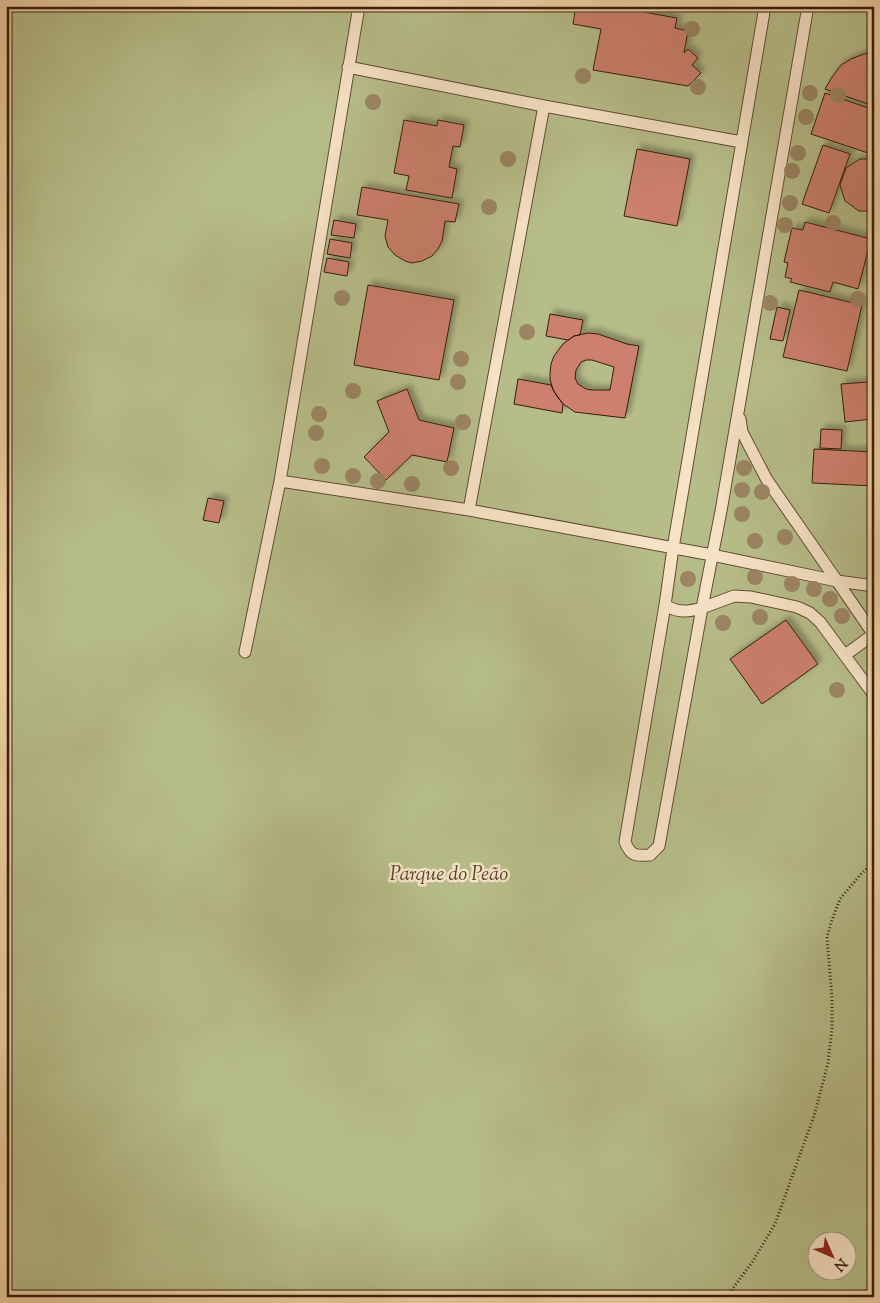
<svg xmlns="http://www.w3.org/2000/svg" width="880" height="1303" font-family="'Sorts Mill Goudy',serif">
<defs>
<filter id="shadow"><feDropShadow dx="4.5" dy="-4.5" stdDeviation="2.5" flood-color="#0004"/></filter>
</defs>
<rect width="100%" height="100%" fill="#f1d3a6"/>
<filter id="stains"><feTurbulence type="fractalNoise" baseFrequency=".004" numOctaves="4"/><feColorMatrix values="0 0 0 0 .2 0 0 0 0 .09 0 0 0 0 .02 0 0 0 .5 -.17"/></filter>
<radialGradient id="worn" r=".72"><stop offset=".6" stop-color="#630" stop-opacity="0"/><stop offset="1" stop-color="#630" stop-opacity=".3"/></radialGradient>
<path fill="#b6bd89" stroke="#766e4b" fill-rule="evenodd" d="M6,6H874V1297H6ZM818,1240H848V1270H818Z"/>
<path fill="#cc806d" stroke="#351e0d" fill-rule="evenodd" filter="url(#shadow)" d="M576,6H626V9L677,18L675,28L688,31L684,53L688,49L698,58L692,65L701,73L688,86L593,70L601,29L573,24Z
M874,53V106L825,89L832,77L841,65L851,59L864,54Z
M825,93L874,110V155L811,134Z
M404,120L437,126L438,120L464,125L460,147L453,146L449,167L457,169L452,198L406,190L409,176L394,173Z
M823,145L850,154L829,213L802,204Z
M637,149L690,159L677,226L624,216Z
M860,159H874V211H859L845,201L840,185L846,168Z
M362,187L459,204L455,222L445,221L442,241L438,249L432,256L422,261L412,263L405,261L395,255L388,247L385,236L388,220L357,215Z
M334,220L356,224L354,238L331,235Z
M805,222L871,239L858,289L833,282L830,292L790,282L792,279L785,277L788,263L784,262L792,228L803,230Z
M330,239L352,243L350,258L327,254Z
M327,258L349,262L347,276L324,272Z
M368,285L454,300L439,380L354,365Z
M799,290L862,305L847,371L783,357Z
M777,307L790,310L783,341L770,339Z
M550,314L583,320L580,335L574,336L568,340L546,336Z
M588,333L598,334L627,344L639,346L625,418L575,412L563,404L553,390L550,379V373L551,364L554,356L563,344L574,336ZM586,360H592L614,367L610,390H593L586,389L578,384L575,378L576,370L581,362Z
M518,379L551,385L556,395L563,404L562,413L514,404Z
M869,382L870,391H874V413L872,414V419L845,422L841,384Z
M407,389L419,420L454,428L447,462L412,455L386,480L364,457L389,432L377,401Z
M821,429L842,430L841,449L820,448Z
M814,449L874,452V486L812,483Z
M208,498L224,501L219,523L203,520Z
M786,620L818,664L762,704L730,659Z"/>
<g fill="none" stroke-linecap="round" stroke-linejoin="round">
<g stroke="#644b33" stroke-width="13">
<path id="service" d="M359,6L280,481L469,510L712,555L837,581L874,635
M765,6L673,548L665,605L625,842C631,856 635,856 650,855L659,846L702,608L734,596L751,597L797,607L810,613L820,622L874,695
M348,67L544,106L742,142
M740,419L742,432L767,480L837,581L874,586
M469,510L544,106
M665,605C678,613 687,612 702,608L721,511L808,6
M245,652L280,481
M845,655L874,634"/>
</g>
<path stroke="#351e0d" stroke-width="3" stroke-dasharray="1 2.5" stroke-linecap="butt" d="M729,1297L731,1291L753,1261L775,1224L815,1113L828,1063L832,1028V998L827,937L832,920L840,899L861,874L874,862"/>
<use href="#service" stroke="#f6e2c5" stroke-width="11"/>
</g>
<g fill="#9b8563">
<circle cx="692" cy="29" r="8"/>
<circle cx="583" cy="76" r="8"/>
<circle cx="698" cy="87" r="8"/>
<circle cx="810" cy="93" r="8"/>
<circle cx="838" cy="95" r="8"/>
<circle cx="373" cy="102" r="8"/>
<circle cx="806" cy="117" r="8"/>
<circle cx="798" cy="153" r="8"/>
<circle cx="508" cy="159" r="8"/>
<circle cx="792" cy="171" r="8"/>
<circle cx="790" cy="203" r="8"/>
<circle cx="489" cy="207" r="8"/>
<circle cx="833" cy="223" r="8"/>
<circle cx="785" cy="225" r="8"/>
<circle cx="342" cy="298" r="8"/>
<circle cx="858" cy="299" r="8"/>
<circle cx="770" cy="303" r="8"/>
<circle cx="527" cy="332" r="8"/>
<circle cx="461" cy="359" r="8"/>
<circle cx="458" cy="382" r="8"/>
<circle cx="353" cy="391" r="8"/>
<circle cx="319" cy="414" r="8"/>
<circle cx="463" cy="422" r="8"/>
<circle cx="316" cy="433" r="8"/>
<circle cx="322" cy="466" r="8"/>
<circle cx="451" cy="468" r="8"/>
<circle cx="744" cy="468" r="8"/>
<circle cx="353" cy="476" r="8"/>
<circle cx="378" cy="481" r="8"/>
<circle cx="412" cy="484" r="8"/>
<circle cx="742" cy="490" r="8"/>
<circle cx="762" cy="492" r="8"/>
<circle cx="742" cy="514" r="8"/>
<circle cx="785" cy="537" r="8"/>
<circle cx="755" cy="541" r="8"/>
<circle cx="755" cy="577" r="8"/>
<circle cx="688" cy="579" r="8"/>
<circle cx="792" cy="584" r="8"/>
<circle cx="814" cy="589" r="8"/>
<circle cx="830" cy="599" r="8"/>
<circle cx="842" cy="616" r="8"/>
<circle cx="760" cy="617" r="8"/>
<circle cx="723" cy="623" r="8"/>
<circle cx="837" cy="690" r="8"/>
</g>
<g text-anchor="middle" stroke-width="5" stroke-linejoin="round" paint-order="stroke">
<g font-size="20" font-style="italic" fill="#55462c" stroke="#f6e2c5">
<text x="449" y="880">Parque do Peão</text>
</g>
</g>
<rect width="880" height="1303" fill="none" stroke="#f1d3a6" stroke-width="25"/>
<rect x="8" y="8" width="865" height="1288" fill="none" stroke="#351e0d" stroke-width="2.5"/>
<rect x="12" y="12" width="855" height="1278" fill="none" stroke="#351e0d"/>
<g transform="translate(832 1256) rotate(135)"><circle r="24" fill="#f6e2c5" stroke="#a9947b"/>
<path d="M0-4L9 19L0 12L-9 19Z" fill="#8f2418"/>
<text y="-8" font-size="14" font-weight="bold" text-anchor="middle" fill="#351e0d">N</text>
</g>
<rect width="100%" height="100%" filter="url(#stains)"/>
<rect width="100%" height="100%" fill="url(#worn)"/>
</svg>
